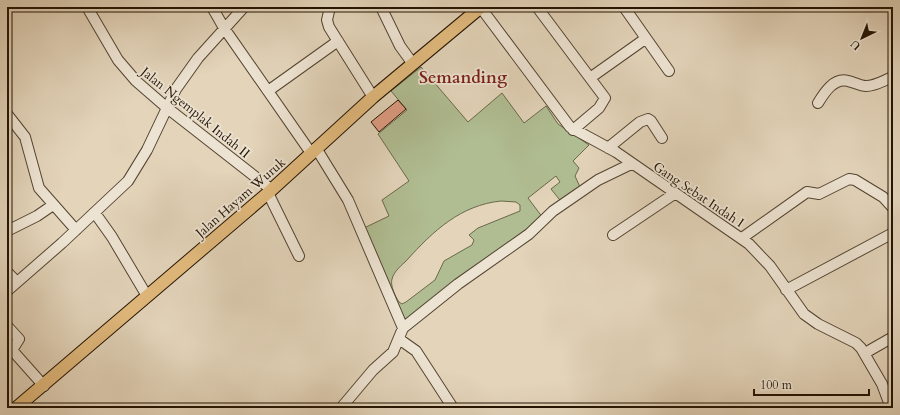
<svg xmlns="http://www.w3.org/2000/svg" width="900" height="415" font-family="Cardo,serif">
<rect width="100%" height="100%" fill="#e3d4ba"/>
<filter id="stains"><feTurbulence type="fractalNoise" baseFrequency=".005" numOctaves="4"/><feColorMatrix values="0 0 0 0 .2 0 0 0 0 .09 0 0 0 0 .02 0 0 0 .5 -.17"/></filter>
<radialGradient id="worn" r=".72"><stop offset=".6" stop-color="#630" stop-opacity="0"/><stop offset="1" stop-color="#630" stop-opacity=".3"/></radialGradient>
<path fill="#b0bd92" stroke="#6a684a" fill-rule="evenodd" d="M421,67L468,122L502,93L524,123L546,106L558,124L589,145L573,161L579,168L575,176L580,187L563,204L551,189L560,182L556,176L528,198L543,218L404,324L364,228L389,216L382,200L409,181L378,134L407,110L391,91ZM501,201L516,202L520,205V211L478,228L469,235L474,240L472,245L444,261L435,280L406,302L402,304L399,302C395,296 390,285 392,279C394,271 402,265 407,260C433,231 461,205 501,201Z"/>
<path fill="#e19d84" stroke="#231403" d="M398,100L406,109L379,132L371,122Z"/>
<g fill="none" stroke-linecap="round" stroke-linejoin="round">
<g stroke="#534431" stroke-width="12">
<path id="minor" d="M87,7L118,60L136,81L166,107L272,190
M212,7L224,28L311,153
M330,7L327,20L329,27L373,97
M381,7L400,46L413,64
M537,7L605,98L599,108L573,130
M624,7L669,71
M481,8L570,127L616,152L749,244L770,266L804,314L818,324L856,343L861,348L882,384L891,408
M590,78L645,39
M268,91L338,41
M818,103C824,93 834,77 848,81C854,82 860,86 866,86C876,86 884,80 893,77
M7,114L25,137L39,188L76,230
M316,148L348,200L403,328
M608,148L640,122L648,119L651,121L662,138
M268,193L299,256
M95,213L112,237L147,296
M7,231L37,216L53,205
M613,235L674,194
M742,238L807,192L819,194L849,179L855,180L883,197L893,208
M7,272L17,282
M786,290L893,233
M7,291L62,243L128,181L147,150L176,89L198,58L244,7
M7,326L19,339L12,350L44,386
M399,339L416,351L453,408
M865,353L893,337
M341,408L373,370L393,352L403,328L458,284L529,234L553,211L598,180L631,164"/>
</g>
<g stroke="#231403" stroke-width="14">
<path id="major" d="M16,408L268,193L373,97L481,7"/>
</g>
<use href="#minor" stroke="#ede3d2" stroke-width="10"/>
<use href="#major" stroke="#e2ba7d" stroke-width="12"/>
</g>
<g text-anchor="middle" stroke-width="3.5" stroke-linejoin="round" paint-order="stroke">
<g font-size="13" fill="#231403" stroke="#ede3d2">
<text transform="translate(196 112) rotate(39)" y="5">Jalan Ngemplak Indah II</text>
<text transform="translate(699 194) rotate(34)" y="5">Gang Sebat Indah I</text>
<text transform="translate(240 197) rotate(-41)" y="5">Jalan Hayam Wuruk</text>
</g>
<g font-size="17" font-weight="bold" fill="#7a1f14" stroke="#ede3d2">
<text x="463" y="83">Semanding</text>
</g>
</g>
<rect width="900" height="415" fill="none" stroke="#e3d4ba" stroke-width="24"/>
<rect x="8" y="8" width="884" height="399" fill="none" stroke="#231403" stroke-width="2"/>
<rect x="12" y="12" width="876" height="391" fill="none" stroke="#231403"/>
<g transform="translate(862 38) rotate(223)" stroke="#ede3d2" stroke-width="3" paint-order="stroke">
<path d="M0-3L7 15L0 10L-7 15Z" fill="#231403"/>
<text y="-6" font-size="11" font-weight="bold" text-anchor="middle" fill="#231403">U</text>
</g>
<path d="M754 389v6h115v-6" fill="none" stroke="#231403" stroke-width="2"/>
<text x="760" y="389" font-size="12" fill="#231403" stroke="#ede3d2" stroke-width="3" paint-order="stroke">100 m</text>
<rect width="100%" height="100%" filter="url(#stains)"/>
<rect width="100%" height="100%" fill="url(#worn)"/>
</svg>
